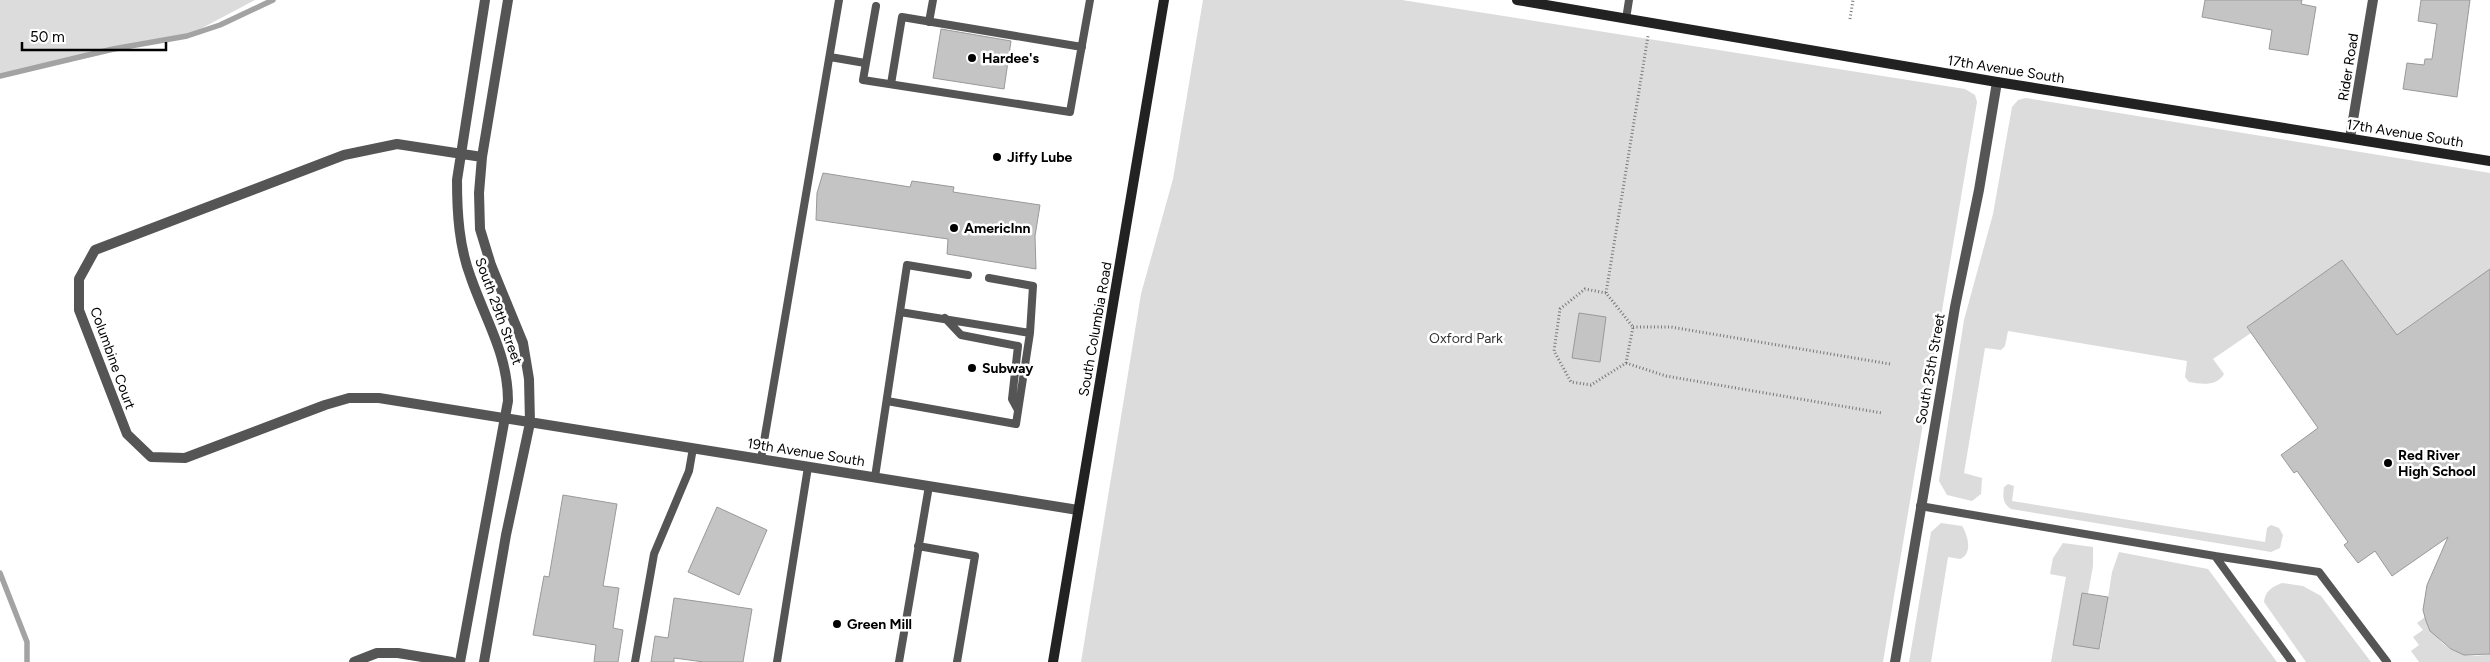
<svg xmlns="http://www.w3.org/2000/svg" width="2490" height="662" font-family="Figtree,sans-serif">
<rect width="100%" height="100%" fill="#fff"/>
<path fill="#dcdcdc" d="M0,0H255L187,36L0,77Z
M1203,0H1402L1965,89L1975,95L1977,102L1883,662H1081L1141,294L1173,179Z
M2026,98L2490,173V273L2488,271L2406,328L2415,340L2405,346L2342,260L2247,327L2251,333L2213,359L2224,374C2216,387 2201,384 2189,382L2185,377L2187,361L2008,331L2005,346L2001,350L1985,348L1964,473L1982,478L1981,494L1972,501L1947,495L1939,481L1964,320L1993,214L2012,107L2018,100Z
M2008,484L2014,486L2012,501L2265,542L2267,528L2271,525L2279,528L2283,535L2280,548L2271,552L2011,509C2002,503 2003,496 2004,487Z
M1941,523L1962,526C1968,535 1973,554 1960,559L1948,557L1931,662H1909L1931,532Z
M2063,543L2093,547V566L2088,594L2082,593L2074,645L2100,649L2112,572L2119,552L2208,569L2277,662H2051L2066,577L2050,574L2053,558Z
M2282,583L2303,586L2321,596L2371,662H2306L2264,602C2265,591 2272,587 2282,583Z
M2425,617C2435,645 2461,661 2490,654V662H2419L2411,651L2419,645L2413,637L2423,630L2417,623Z"/>
<g fill="none" stroke-linecap="round" stroke-linejoin="round">
<path stroke="#a3a3a3" stroke-width="5.5" d="M0,76L113,49L187,36L220,25L273,0
M0,573L27,642V662"/>
</g>
<path fill="#c4c4c4" stroke="#999" d="M2205,0H2302L2301,4L2316,7L2308,55L2269,49L2272,30L2202,17Z
M2421,0H2470L2457,97L2403,89L2407,63L2424,65L2425,59H2432L2437,24L2418,21Z
M941,29L1011,41L1004,89L933,78Z
M823,173L910,187L912,181L954,187L953,192L1040,205L1035,236L1036,269L947,254L948,239L816,220L817,193Z
M2342,260L2397,335L2490,269V654L2464,655L2451,649L2430,631L2426,621L2423,610L2427,585L2448,537L2392,576L2375,551L2358,563L2344,545L2348,542L2297,471L2294,473L2281,455L2318,428L2247,327Z
M1579,313L1606,317L1600,362L1572,358Z
M563,495L617,504L603,586L619,588L613,628L623,630L618,662H594L596,645L533,635L544,576L549,577Z
M717,507L767,530L739,595L688,572Z
M2082,593L2108,597L2099,649L2073,645Z
M674,598L752,609L743,662H704L674,658V662H651L655,636L668,638Z"/>
<g fill="none" stroke-linecap="round" stroke-linejoin="round">
<path stroke="#777" stroke-width="3" stroke-dasharray="1 2.5" stroke-linecap="butt" d="M1850,19L1853,0
M1606,293L1585,289L1560,309L1554,351L1571,382L1591,385L1626,363L1633,327L1606,293L1648,36
M1633,327H1671L1890,364
M1626,363L1666,376L1882,413"/>
<path stroke="#555" stroke-width="8" d="M876,6L863,80L1070,112L1090,0
M1626,19L1629,0
M929,22L933,0
M830,57L865,63
M891,84L902,17L1082,47
M989,278L1033,286L1030,333
M945,318L961,335L1018,346L1012,399L1018,410
M887,401L1016,424L1030,333L900,312
M761,459L839,0
M875,477L907,265L968,275
M1920,506L2215,556L2292,662
M918,546L975,556L957,662
M2215,556L2319,572L2387,662
M635,662L654,554L689,471L693,448
M777,662L808,467
M899,662L929,486"/>
<path stroke="#555" stroke-width="10" d="M2350,138L2373,0
M482,157L397,144L344,155L95,250L79,279V310L127,434L151,457L185,458L325,405L349,398H379L1078,510
M354,662L377,653H398L452,662
M460,662L508,401C508,355 486,321 471,278C459,247 457,213 457,180L485,0
M484,662L506,535L530,423L529,379L523,343L491,265L480,229L479,193L482,157L508,0
M1895,662L1955,307L1979,190L1997,82"/>
<path stroke="#222" stroke-width="10" d="M1517,0L1997,82L2490,161
M1053,662L1164,0"/>
</g>
<g fill="#000" stroke="#fff" stroke-width="2">
<circle cx="972" cy="58" r="5"/>
<circle cx="997" cy="157" r="5"/>
<circle cx="954" cy="228" r="5"/>
<circle cx="972" cy="368" r="5"/>
<circle cx="2388" cy="463" r="5"/>
<circle cx="837" cy="624" r="5"/>
</g>
<g text-anchor="middle" stroke-width="5" stroke-linejoin="round" paint-order="stroke">
<g font-size="14" font-weight="bold" fill="#000" stroke="#fff" text-anchor="start">
<text x="982" y="63">Hardee's</text>
<text x="1007" y="162">Jiffy Lube</text>
<text x="964" y="233">AmericInn</text>
<text x="982" y="373">Subway</text>
<text x="2398" y="460">Red River<tspan x="2398" dy="16">High School</tspan></text>
<text x="847" y="629">Green Mill</text>
</g>
<g font-size="14" fill="#000" stroke="#fff">
<text transform="translate(2348 67) rotate(-81)" y="5">Rider Road</text>
<text transform="translate(2006 69) rotate(9)" y="5">17th Avenue South</text>
<text transform="translate(2405 133) rotate(9)" y="5">17th Avenue South</text>
<text transform="translate(499 311) rotate(70)" y="5">South 29th Street</text>
<text transform="translate(1095 329) rotate(-80)" y="5">South Columbia Road</text>
<text transform="translate(113 358) rotate(70)" y="5">Columbine Court</text>
<text transform="translate(1930 369) rotate(-80)" y="5">South 25th Street</text>
<text transform="translate(806 452) rotate(9)" y="5">19th Avenue South</text>
</g>
<g font-size="14" fill="#333" stroke="#fff">
<text x="1466" y="343">Oxford Park</text>
</g>
</g>
<path d="M22 42v8h144v-8" fill="none" stroke="#000000" stroke-width="2.5"/>
<text x="30" y="42" font-size="15" fill="#000000" stroke="#ffffff" stroke-width="4" paint-order="stroke">50 m</text>
</svg>
